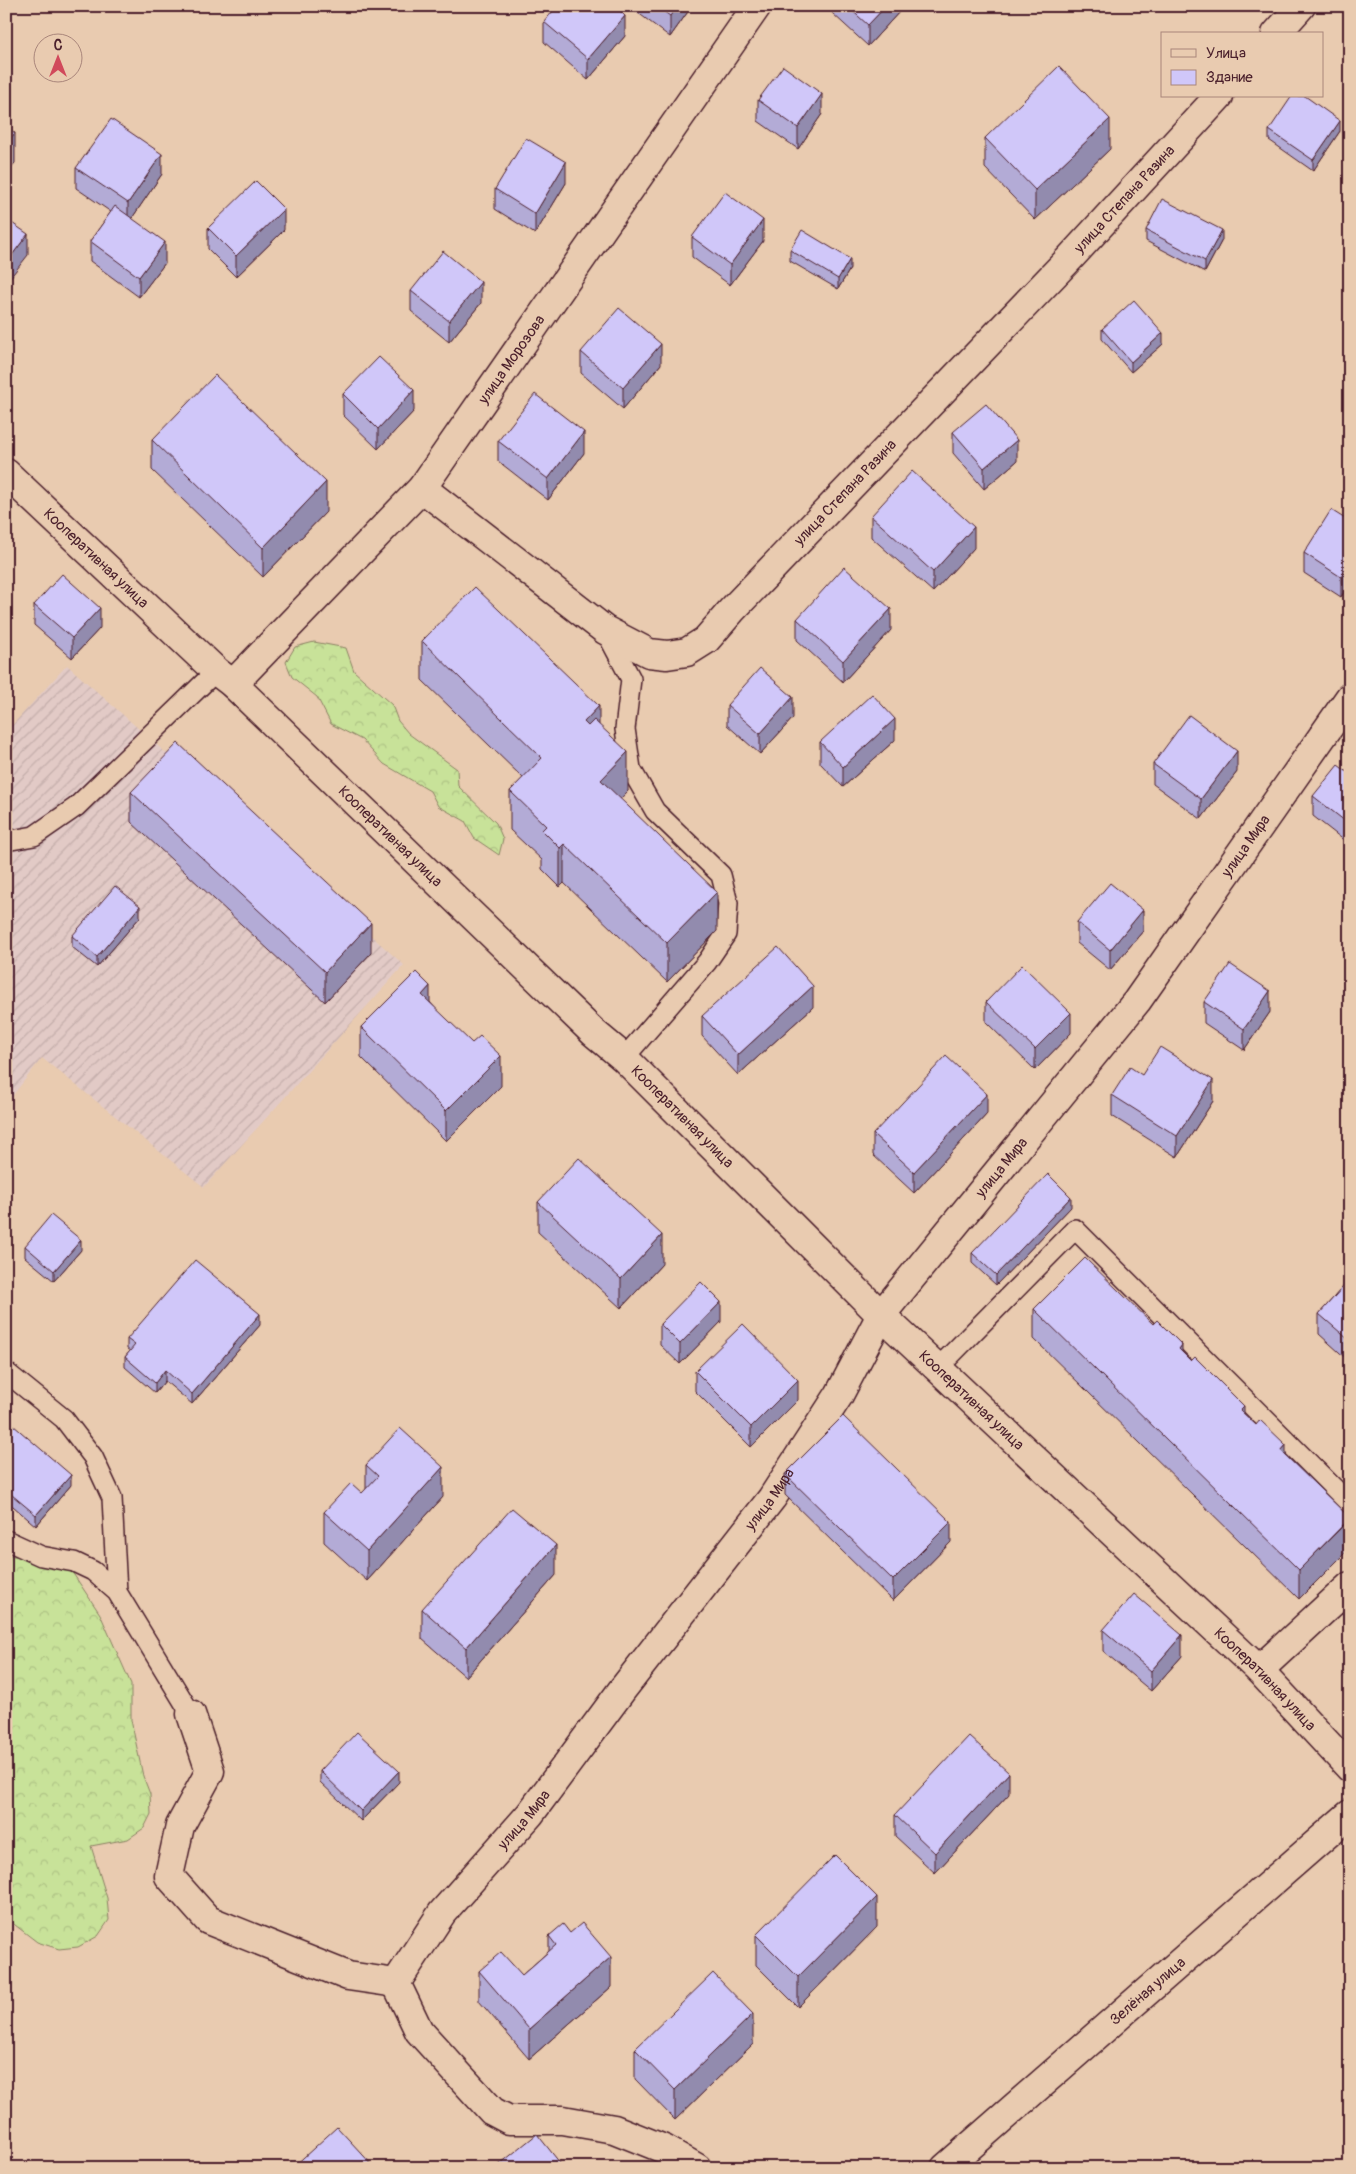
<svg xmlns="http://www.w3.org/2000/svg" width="1356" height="2174" font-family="Pangolin,sans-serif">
<defs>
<pattern id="industrial-furrows" width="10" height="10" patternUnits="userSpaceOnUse" patternTransform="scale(1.25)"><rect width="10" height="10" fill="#e2cac6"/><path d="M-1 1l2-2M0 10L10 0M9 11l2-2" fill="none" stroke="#c3adaa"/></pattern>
<pattern id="forest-crowns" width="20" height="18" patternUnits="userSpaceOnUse" patternTransform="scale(1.25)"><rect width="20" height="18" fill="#c8e299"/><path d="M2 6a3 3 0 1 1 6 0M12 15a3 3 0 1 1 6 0" fill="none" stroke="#adc184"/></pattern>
</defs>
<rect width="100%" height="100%" fill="#e9cbb0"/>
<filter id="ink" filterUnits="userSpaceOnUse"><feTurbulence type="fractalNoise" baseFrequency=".02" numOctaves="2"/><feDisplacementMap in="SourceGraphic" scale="10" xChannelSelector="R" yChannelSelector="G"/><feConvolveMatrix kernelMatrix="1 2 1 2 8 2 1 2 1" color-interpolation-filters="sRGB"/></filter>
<g filter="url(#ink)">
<path fill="url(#industrial-furrows)" d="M67,665L404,965L204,1187L42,1058L6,1104V732Z"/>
<path fill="url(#forest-crowns)" stroke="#898062" d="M314,642L346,648L354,671L392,705L398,721L409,734L457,769L458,786L496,823L503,839L499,855L474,838L465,821L438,806L430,791L384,764L362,740L331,724L317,697L292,677L286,662L295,647Z
M6,1556H27L68,1566L100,1614L131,1684V1720L143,1776L150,1794L151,1814L144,1828L128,1839L91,1846L107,1898L109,1920L98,1936L78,1947L59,1949L37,1942L6,1918Z"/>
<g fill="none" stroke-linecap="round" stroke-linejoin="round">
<g stroke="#4a1f2b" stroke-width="22">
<path id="service" d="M605,630L631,679L625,729L631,769L655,811L721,875L728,903L726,934L707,962L624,1058
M6,841L34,836L76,807L216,671
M937,1369L1075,1229L1350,1504
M6,1372L64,1419L93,1457L112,1498L117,1592
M6,1540L41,1556L74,1562L93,1571L117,1592L191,1714"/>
</g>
<g stroke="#4a1f2b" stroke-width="31">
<g id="minor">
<path d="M1276,34L1301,6"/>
<path id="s1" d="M6,473L216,671L233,684L593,1032L624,1058L881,1315L1259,1670L1350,1768"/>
<path id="s2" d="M422,488L605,630L649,653L667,655L687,652L706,640L732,610L1070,258L1219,96"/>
<path id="s3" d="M233,684L422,488L757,6"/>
<path d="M1259,1670L1350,1586"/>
<path d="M191,1714L210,1771L180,1826L169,1876L208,1920L348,1976L396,1983"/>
<path id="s4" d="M396,1983L442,1913L530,1814L622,1690L772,1498L839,1395L881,1315L1137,1001L1350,697"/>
<path d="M396,1983L419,2031L492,2111L509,2120H563L614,2129L664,2149L697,2168"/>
</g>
</g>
<g stroke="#4a1f2b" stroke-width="31">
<g id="tertiary">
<path id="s5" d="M945,2168L1350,1814"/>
</g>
</g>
<use href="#service" stroke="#e9cbb0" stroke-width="19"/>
<use href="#minor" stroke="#e9cbb0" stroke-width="28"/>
<use href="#tertiary" stroke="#e9cbb0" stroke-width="28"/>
</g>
<path fill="#b3abd6" stroke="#4a1f2b" d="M633,6H692L670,37L633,9Z
M832,6H900V11L868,46L832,13Z
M544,22L625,36L588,80L544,42Z
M758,100L822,114L798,149L758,121Z
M1269,130L1340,131L1313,171L1269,140Z
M985,138L1110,149L1035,220L985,168Z
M76,168L162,174L132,218L165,263L139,297L90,261V241L111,212L76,188Z
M566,183L535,234L495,209V189Z
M208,228L284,230L236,277L208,249Z
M1146,230L1222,240L1205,272L1146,241Z
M692,237L763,241L730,285L692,257Z
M790,250L850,269L838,289L790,261Z
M411,291L481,303L449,342L411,311Z
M1102,329L1163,344L1131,372L1102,339Z
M581,352L661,364L623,409L581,373Z
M343,394L414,411L378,449L343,415Z
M953,432L1017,461L984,489L953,453Z
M152,440L326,512L263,577L152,470Z
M498,441L584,453L548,500L498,461Z
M1350,492V506L1348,505V495Z
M871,516L974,548L933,592L871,537Z
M1350,522V583L1341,597L1304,573V553Z
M34,605L100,628L72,658L34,625Z
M797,619L891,630L843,682L797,640Z
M422,641L599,725L628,791L620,799L717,931L667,982L564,883L560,887L542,869V860L510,830V791L523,778L422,680Z
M727,705L793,718L760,754L727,725Z
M895,740L843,787L820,763V742Z
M1153,764L1237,772L1201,819L1153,784Z
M1350,774V845L1313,816V796Z
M131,792L371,953L325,1002L131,822Z
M140,917L97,967L72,947V936Z
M1077,922L1143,931L1110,970L1077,943Z
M430,1002L501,1086L446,1141L361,1057V1027Z
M986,1002L1071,1033L1035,1070L986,1022Z
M1204,1002L1270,1012L1244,1050L1204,1023Z
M813,1007L738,1075L702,1036V1016Z
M1142,1075L1213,1101L1177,1157L1112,1116V1095Z
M987,1114L914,1193L873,1155V1134Z
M538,1202L662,1264L621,1308L538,1232Z
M1071,1207L996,1285L972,1263V1253Z
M25,1246L81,1250L54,1281L25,1257Z
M1350,1279V1360L1349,1361L1319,1334V1314Z
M1034,1309L1182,1353L1350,1518L1299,1599L1034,1339Z
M721,1322L680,1364L660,1345V1324Z
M260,1325L192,1404L165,1381L155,1393L125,1367V1357L130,1351L127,1349V1339Z
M695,1371L798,1400L751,1447L695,1391Z
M6,1419L71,1485L36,1526L6,1500Z
M366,1465L443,1497L367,1581L324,1542V1512L362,1493L366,1489Z
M785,1474L951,1542L893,1601L785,1495Z
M556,1575L466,1677L422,1639V1609Z
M1103,1630L1182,1656L1151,1691L1103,1651Z
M320,1771L399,1782L361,1821L320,1782Z
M1009,1794L935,1873L895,1836V1815Z
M877,1927L798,2007L756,1965V1935Z
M549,1936L611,1987L529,2059L479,2001V1971L522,1975L549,1951Z
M753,2044L675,2120L635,2079V2049Z"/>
<path fill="#928bae" stroke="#4a1f2b" d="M677,6H692L670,37V16Z
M886,6H900V11L868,46V25Z
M625,16V36L588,80V59Z
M822,94V114L798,149V128Z
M1110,119V149L1035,220V190Z
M1340,121V131L1313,171V160Z
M15,133V163L6,173V143Z
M162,154V174L128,224V203Z
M566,162V183L535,234V214Z
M284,209V230L236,277V256Z
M763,220V241L730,285V265Z
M1222,230V240L1205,272V261Z
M28,234V255L6,283V263Z
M165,242V263L139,297V277Z
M850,259V269L838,289V279Z
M481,282V303L449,342V321Z
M1163,333V344L1131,372V362Z
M661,344V364L623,409V388Z
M414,390V411L378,449V429Z
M584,432V453L548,500V479Z
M1017,440V461L984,489V468Z
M326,482V512L263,577V548Z
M974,527V548L933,592V572Z
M1350,563V583L1341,597V577Z
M9,583V604L6,607V587Z
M100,608V628L72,658V638Z
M891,609V630L843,682V661Z
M793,697V718L760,754V734Z
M599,706V744L584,722Z
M895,719V740L843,787V767Z
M1237,751V772L1201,819V799Z
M628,752V791L601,819V780Z
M564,844V883L560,887V848Z
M717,892V931L667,982V943Z
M140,906V917L97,967V957Z
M1143,910V931L1110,970V950Z
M371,923V953L325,1002V972Z
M430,986V1016L422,995Z
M813,986V1007L738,1075V1055Z
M1270,991V1012L1244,1050V1029Z
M1071,1013V1033L1035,1070V1049Z
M501,1056V1086L446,1141V1111Z
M1213,1080V1101L1177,1157V1136Z
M987,1094V1114L914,1193V1172Z
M1071,1197V1207L996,1285V1275Z
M662,1235V1264L621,1308V1279Z
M81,1240V1250L54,1281V1271Z
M721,1302V1322L680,1364V1344Z
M260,1314V1325L192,1404V1394Z
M1349,1340H1350L1349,1361Z
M1182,1345V1375L1179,1349Z
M165,1370V1381L155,1393V1383Z
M798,1380V1400L751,1447V1427Z
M1244,1406V1436L1240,1410Z
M1286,1445V1475L1281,1451Z
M443,1467V1497L367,1581V1551Z
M71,1475V1485L36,1526V1515Z
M1350,1519V1548L1299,1599V1570Z
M951,1522V1542L893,1601V1580Z
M556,1545V1575L466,1677V1648Z
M1182,1635V1656L1151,1691V1671Z
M399,1771V1782L361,1821V1811Z
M1009,1773V1794L935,1873V1853Z
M877,1897V1927L798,2007V1977Z
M611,1957V1987L529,2059V2029Z
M753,2014V2044L675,2120V2090Z"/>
<path fill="#d0c7f9" stroke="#4a1f2b" d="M557,6H615L625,16L588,59L544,22Z
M656,6H677L670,16Z
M847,6H886L868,25Z
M783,66L822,94L798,128L758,100Z
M1059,66L1110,119L1035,190L985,138Z
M1292,96H1305L1340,121L1313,160L1269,130Z
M111,119L162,154L128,203L76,168Z
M6,126L15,133L6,143Z
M526,138L566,162L535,214L495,189Z
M256,181L284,209L236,256L208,228Z
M725,192L763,220L730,265L692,237Z
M1162,199L1222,230L1205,261L1146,230Z
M115,206L165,242L139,277L90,241Z
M6,219L28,234L6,263Z
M802,230L850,259L838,279L790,250Z
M443,251L481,282L449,321L411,291Z
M1134,300L1163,333L1131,362L1102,329Z
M619,308L661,344L623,388L581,352Z
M379,357L414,390L378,429L343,394Z
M215,375L326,482L263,548L152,440Z
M535,394L584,432L548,479L498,441Z
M986,404L1017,440L984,468L953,432Z
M912,471L974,527L933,572L871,516Z
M1331,510L1350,522V563L1341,577L1304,553Z
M844,567L891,609L843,661L797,619Z
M62,574L100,608L72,638L34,605Z
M6,581L9,583L6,587Z
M475,587L599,706L584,722L588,726L594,720L628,752L601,780L717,892L667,943L564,844L560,848L542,830L546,826L510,791L542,758L422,641Z
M760,668L793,697L760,734L727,705Z
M872,694L895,719L843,767L820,742Z
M1189,715L1237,751L1201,799L1153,764Z
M178,743L371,923L325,972L131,792Z
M1338,765L1350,774V825L1313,796Z
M1110,883L1143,910L1110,950L1077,922Z
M115,886L140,906L97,957L72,936Z
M778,947L813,986L738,1055L702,1016Z
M1230,964L1270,991L1244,1029L1204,1002Z
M1022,965L1071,1013L1035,1049L986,1002Z
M416,972L430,986L422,995L472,1043L480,1036L501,1056L446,1111L361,1027Z
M1160,1047L1213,1080L1177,1136L1112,1095L1130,1067L1142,1075Z
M946,1056L987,1094L914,1172L873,1134Z
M579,1158L662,1235L621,1279L538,1202Z
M1048,1174L1071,1197L996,1275L972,1253Z
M51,1215L81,1240L54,1271L25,1246Z
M1085,1258L1153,1324L1157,1320L1182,1345L1179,1349L1191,1361L1195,1357L1244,1406L1240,1410L1256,1425L1260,1420L1286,1445L1281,1451L1350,1518L1299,1570L1034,1309Z
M195,1260L260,1314L192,1394L165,1370L155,1383L125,1357L135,1345L127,1339Z
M1350,1279V1340H1349L1319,1314Z
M701,1282L721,1302L680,1344L660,1324Z
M743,1324L798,1380L751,1427L695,1371Z
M843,1416L951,1522L893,1580L785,1474Z
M6,1419L71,1475L36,1515L6,1490Z
M400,1428L443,1467L367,1551L324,1512L351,1483L362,1493L378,1476L366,1465Z
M512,1508L556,1545L466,1648L422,1609Z
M1134,1594L1182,1635L1151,1671L1103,1630Z
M357,1732L399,1771L361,1811L320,1771Z
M969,1736L1009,1773L935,1853L895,1815Z
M835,1855L877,1897L798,1977L756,1935Z
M582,1923L611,1957L529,2029L479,1971L501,1952L522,1975L556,1945L549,1936L563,1924L570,1933Z
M713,1973L753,2014L675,2090L635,2049Z
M337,2127L375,2168H292Z
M537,2134L564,2168H495Z"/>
</g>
<g text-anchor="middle" stroke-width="4" stroke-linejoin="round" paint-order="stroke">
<g font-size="15" fill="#4a1f2b" stroke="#e9cbb0">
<text dy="5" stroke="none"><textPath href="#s2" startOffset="950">улица Степана Разина</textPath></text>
<text dy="5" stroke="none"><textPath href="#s3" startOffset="429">улица Морозова</textPath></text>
<text dy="5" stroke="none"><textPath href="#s2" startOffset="545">улица Степана Разина</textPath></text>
<text dy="5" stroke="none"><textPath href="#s1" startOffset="124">Кооперативная улица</textPath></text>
<text dy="5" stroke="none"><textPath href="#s1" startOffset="529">Кооперативная улица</textPath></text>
<text dy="5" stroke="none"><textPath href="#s4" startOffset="1422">улица Мира</textPath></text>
<text dy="5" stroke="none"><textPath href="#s1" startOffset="934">Кооперативная улица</textPath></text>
<text dy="5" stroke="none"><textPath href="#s4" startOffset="1018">улица Мира</textPath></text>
<text dy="5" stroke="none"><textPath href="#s1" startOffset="1339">Кооперативная улица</textPath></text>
<text dy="5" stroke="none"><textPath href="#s4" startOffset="612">улица Мира</textPath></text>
<text dy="5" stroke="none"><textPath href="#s1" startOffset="1744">Кооперативная улица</textPath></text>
<text dy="5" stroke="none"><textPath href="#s4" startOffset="208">улица Мира</textPath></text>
<text dy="5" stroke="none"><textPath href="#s5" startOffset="269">Зелёная улица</textPath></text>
</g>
</g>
<rect width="1356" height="2174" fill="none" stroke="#e9cbb0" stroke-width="25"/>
<rect x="12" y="12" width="1331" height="2149" fill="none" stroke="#4a1f2b" stroke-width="2" filter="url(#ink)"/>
<rect x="1161" y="32" width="162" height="65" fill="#e9cbb0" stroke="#a9867b"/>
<rect x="1171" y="49" width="25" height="8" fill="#e9cbb0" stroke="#a9867b"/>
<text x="1206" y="58" font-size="15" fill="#4a1f2b">Улица</text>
<rect x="1171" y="70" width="25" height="15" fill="#d0c7f9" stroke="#a9867b"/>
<text x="1206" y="82" font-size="15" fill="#4a1f2b">Здание</text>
<g transform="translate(58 58)"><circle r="24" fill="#e9cbb0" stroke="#a9867b"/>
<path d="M0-4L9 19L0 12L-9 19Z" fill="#d1495b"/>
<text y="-8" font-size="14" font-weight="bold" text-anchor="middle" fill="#4a1f2b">С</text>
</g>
</svg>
